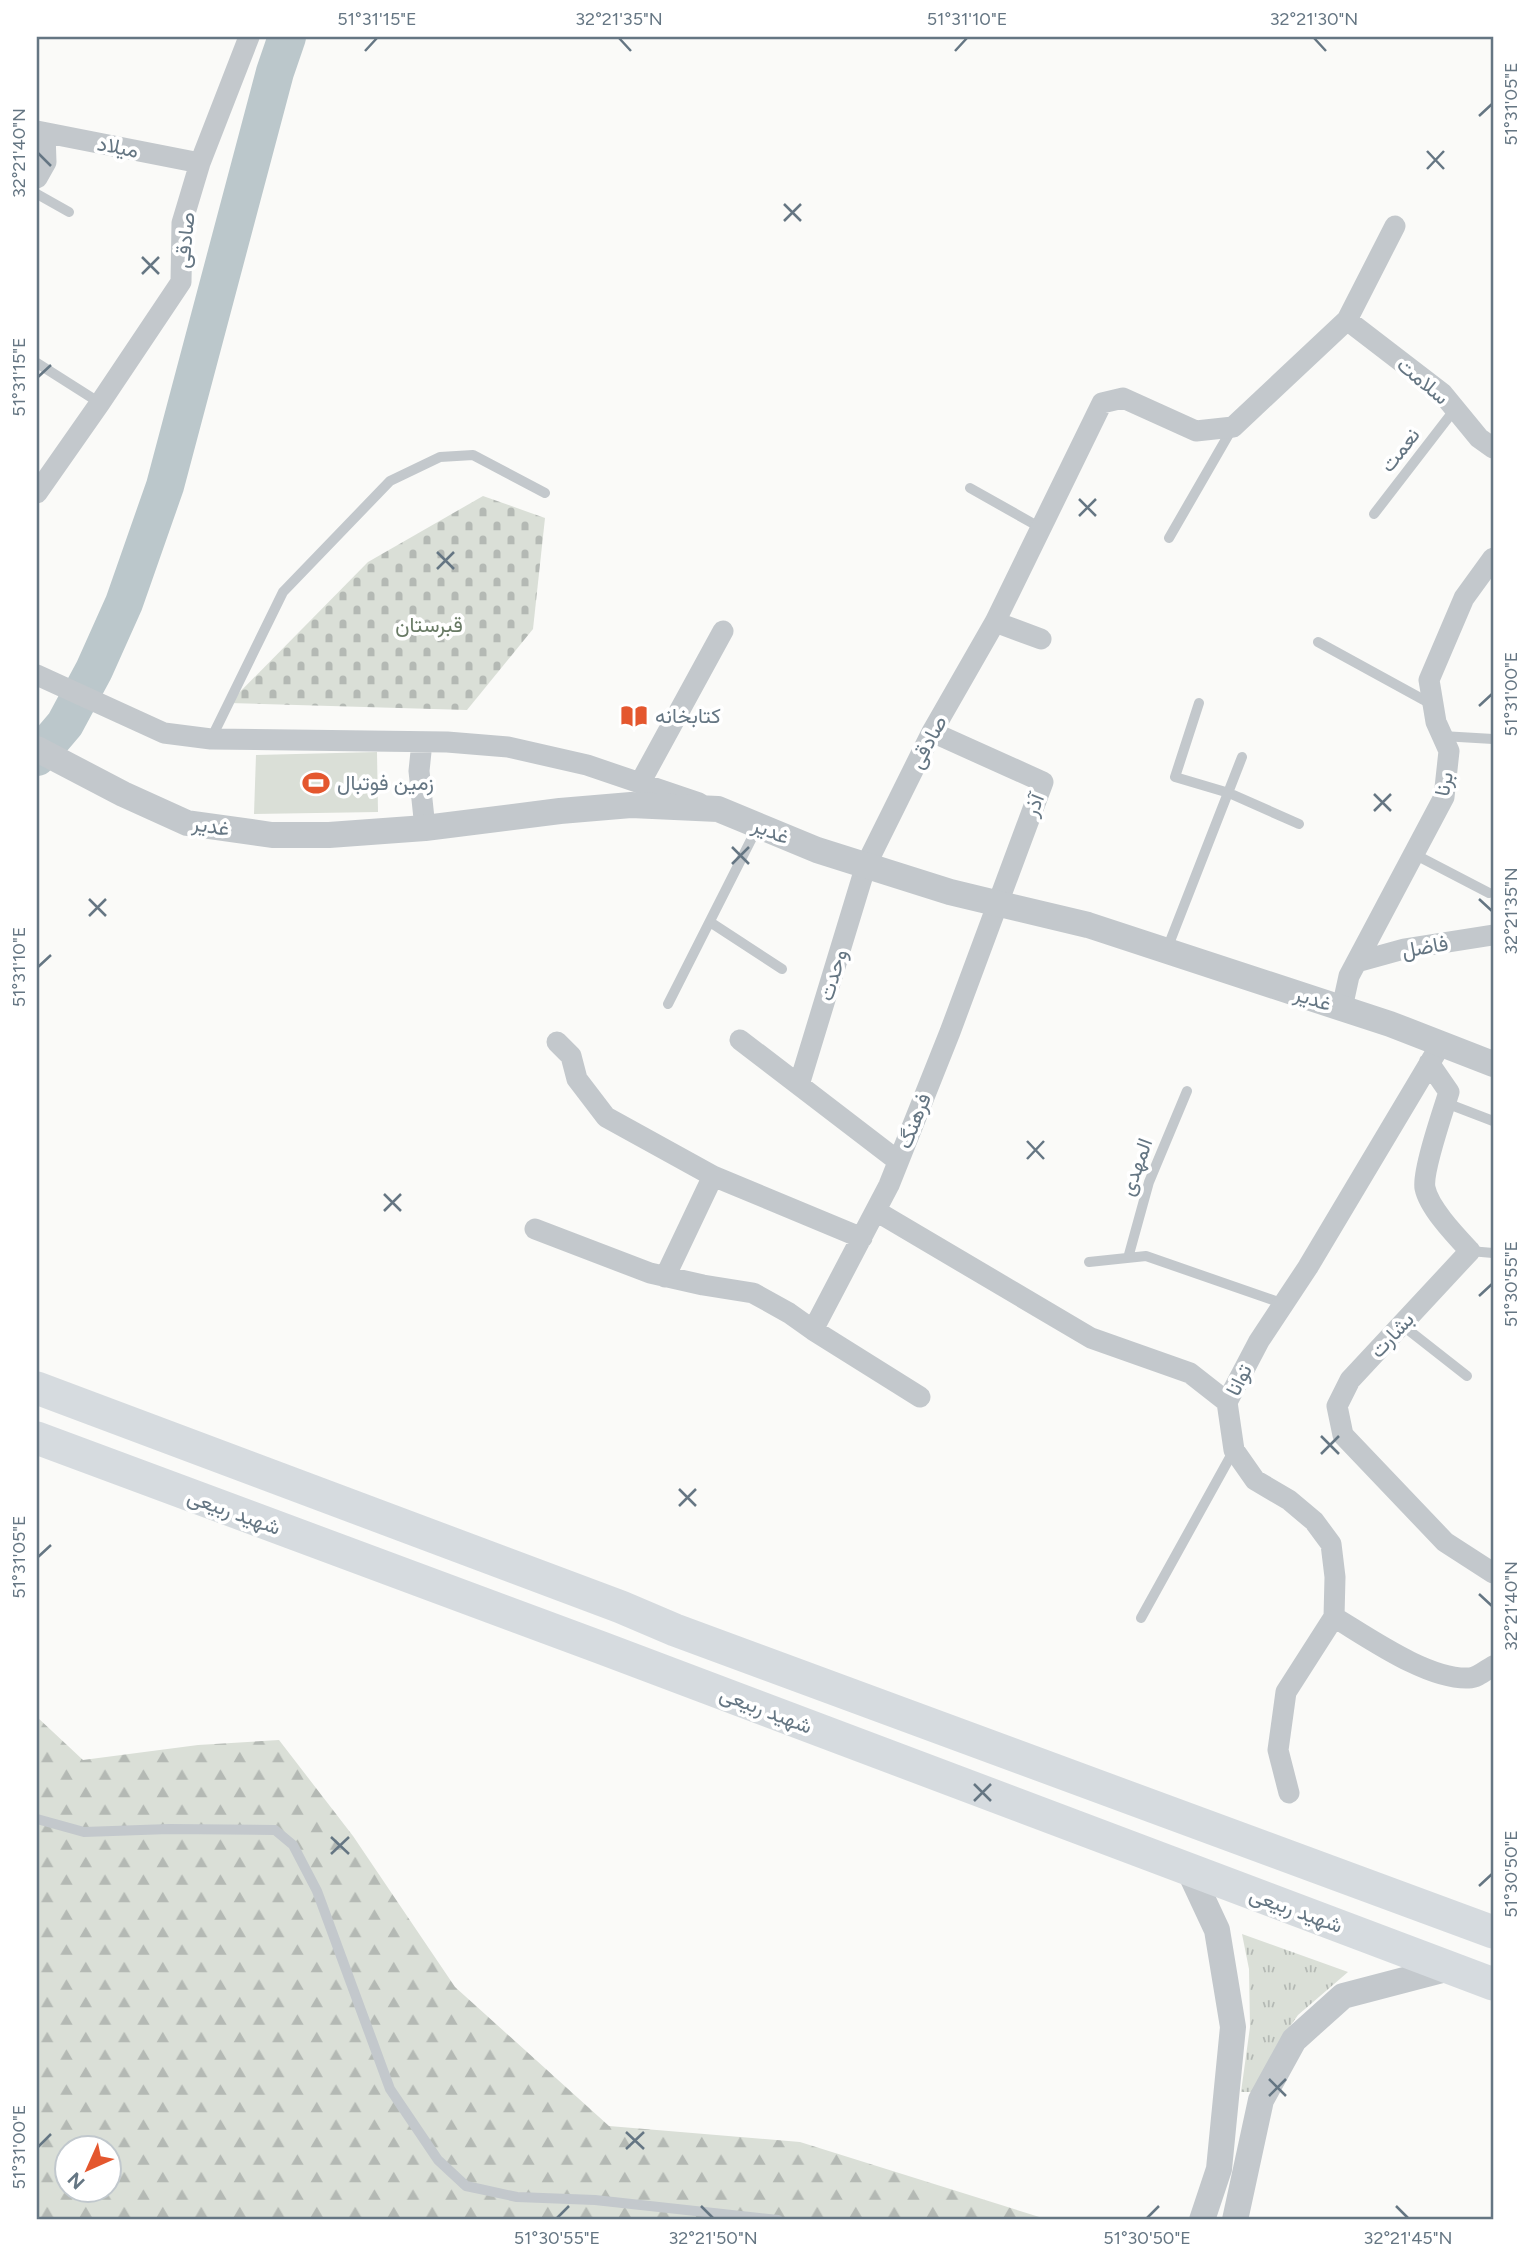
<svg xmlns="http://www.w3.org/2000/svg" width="1530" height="2257" font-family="Figtree,Vazirmatn,sans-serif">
<defs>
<pattern id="grass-tufts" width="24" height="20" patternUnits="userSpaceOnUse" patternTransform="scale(1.75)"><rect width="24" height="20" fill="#dadfd7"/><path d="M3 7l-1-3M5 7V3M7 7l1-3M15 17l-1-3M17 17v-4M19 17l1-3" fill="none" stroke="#b4b9b4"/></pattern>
<pattern id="forest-firs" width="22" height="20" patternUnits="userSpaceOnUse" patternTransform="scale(1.75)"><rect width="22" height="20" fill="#dadfd7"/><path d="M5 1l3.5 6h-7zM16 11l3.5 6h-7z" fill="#b4b9b4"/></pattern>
<pattern id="cemetery-stones" width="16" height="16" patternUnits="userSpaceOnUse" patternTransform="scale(1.75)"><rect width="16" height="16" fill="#dadfd7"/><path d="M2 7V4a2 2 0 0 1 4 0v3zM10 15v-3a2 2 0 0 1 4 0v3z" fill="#b4b9b4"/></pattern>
</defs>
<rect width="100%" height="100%" fill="#fafaf8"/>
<path fill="url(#grass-tufts)" d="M1242,1934L1348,1972L1298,2015L1277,2045L1253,2092H1241L1250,2027L1249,1969Z"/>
<path fill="url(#forest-firs)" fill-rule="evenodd" d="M37,1717L83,1760L198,1745L279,1740L353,1836L455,1987L609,2126L800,2142L1049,2220H37ZM66,2148H108V2190H66Z"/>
<path fill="url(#cemetery-stones)" d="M483,496L545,518L533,629L467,710L229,703L368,562Z"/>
<path fill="#dadfd7" d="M377,752L378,812L254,814L256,755Z"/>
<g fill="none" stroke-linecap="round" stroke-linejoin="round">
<path stroke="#bbc7cb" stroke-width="38" d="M37,757L65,724L94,670L124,603L165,486L275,72L287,37"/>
<path stroke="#c3c8cc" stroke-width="10" d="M37,194L69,212
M37,363L100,403
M970,488L1041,528
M1374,514L1455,409
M1169,538L1233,427
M1318,642L1433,705
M1199,703L1175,777L1229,793L1299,824
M1442,736L1493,739
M211,739L283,592L390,481L440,457L473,455L545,493
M1414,854L1489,893
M710,922L782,969
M1167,949L1242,757
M668,1004L758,826
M1446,1103L1493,1121
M1470,1251L1493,1253
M1128,1258L1149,1182L1187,1091
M1089,1262L1146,1256L1284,1304
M1402,1325L1467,1376
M1141,1618L1234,1450
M37,1819L84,1832L169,1829L275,1830L293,1845L317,1891L390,2089L438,2160L466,2186L517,2197L595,2200L778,2220"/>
<path stroke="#c3c8cc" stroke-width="21" d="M37,131L200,163
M37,178L46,162L45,133
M1347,320L1442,393L1479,438L1493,448
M37,493L100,403L181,282L182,223L200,163L249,37
M995,622L1041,639
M37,675L164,733L211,739L447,742L508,747L587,765L699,803
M422,742L419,771L425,828
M640,783L723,631
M1357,962L1404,949L1493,935
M1342,1008L1349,976L1444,797L1449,751L1436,722L1429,680L1464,598L1493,558
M740,1040L898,1161
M557,1042L571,1056L577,1079L606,1117L713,1176L862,1238
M1429,1063L1449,1092C1443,1111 1422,1172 1425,1188C1429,1208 1456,1236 1470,1251L1350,1380L1337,1406L1343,1435L1445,1542L1493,1573
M799,1085L866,865L932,732L995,622L1102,403L1123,398L1196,431L1233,427L1347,320L1395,226
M876,1211L1091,1338L1190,1373L1227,1402
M535,1229L650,1273L703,1285L753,1293L789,1313L813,1330L920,1397
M665,1277L713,1176
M813,1330L889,1185L950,1032L1043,782L932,732
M1334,1617C1369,1638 1428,1680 1469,1678C1477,1678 1486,1670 1493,1666
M1289,1793L1278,1750L1286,1692L1334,1617L1335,1577L1331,1544L1314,1521L1289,1500L1255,1480L1234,1450L1227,1402L1259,1341L1308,1267L1441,1044"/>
<path stroke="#c3c8cc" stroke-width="26" d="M37,749L123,794L187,823L272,835H329L425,828L560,811L631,805L718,809L817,850L950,892L1088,925L1390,1024L1493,1064
M1189,1870L1217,1930L1233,2027L1219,2169L1202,2220
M1235,2220L1261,2100L1294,2040L1343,1996L1450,1968"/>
<path stroke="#d6dbdf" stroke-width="33" d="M37,1388L621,1607L675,1630L1493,1932
M37,1438L602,1648L1493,1984"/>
</g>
<path fill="none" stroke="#657683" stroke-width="2.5" d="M619,38L631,51M1314,38L1326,51M365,51L377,38M955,51L967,38M1479,116L1492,104M1427,151L1444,169M38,153L51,166M1427,169L1444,151M784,204L801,221M784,221L801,204M142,257L159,274M142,274L159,257M38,377L51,365M1079,499L1096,516M1079,516L1096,499M437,552L454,569M437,569L454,552M1479,706L1492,694M1374,794L1391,811M1374,811L1391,794M732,847L749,864M732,864L749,847M89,899L106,916M1479,899L1492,911M89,916L106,899M38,967L51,955M1027,1141L1044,1159M1027,1159L1044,1141M384,1194L401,1211M384,1211L401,1194M1479,1296L1492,1284M1321,1436L1339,1454M1321,1454L1339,1436M679,1489L696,1506M679,1506L696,1489M38,1557L51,1545M1479,1594L1492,1606M974,1784L991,1801M974,1801L991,1784M331,1837L349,1854M331,1854L349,1837M1479,1886L1492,1874M1269,2079L1286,2096M1269,2096L1286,2079M626,2132L644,2149M38,2147L51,2134M626,2149L644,2132M701,2206L713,2218M1396,2206L1408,2218M557,2218L569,2206M1147,2218L1159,2206"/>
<defs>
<g id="library-bare" transform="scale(2.1)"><path d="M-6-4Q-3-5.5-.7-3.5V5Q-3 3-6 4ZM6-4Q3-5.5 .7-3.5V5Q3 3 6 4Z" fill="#e4572e" stroke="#fff" stroke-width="2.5" paint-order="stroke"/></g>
<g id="stadium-bare" transform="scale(2.1)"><path d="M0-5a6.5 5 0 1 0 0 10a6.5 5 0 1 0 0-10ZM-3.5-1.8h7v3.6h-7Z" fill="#e4572e" stroke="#fff" stroke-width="2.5" paint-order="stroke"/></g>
</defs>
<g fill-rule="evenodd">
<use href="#library-bare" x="634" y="716"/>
<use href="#stadium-bare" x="316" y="783"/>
</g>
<g text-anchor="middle" stroke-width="7" stroke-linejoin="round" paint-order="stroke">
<g font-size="21" fill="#657683" stroke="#fff">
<text transform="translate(118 147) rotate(11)" y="7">میلاد</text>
<text transform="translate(185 240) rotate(-84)" y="7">صادقی</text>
<text transform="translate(1423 381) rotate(40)" y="7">سلامت</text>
<text transform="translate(1400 450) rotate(-52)" y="7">نعمت</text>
<text transform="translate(928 742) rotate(-62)" y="7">صادقی</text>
<text transform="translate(1444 784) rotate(-79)" y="7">برنا</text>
<text transform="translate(1034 805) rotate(-69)" y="7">آذر</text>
<text transform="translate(211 826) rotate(9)" y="7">غدیر</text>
<text transform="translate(771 831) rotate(22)" y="7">غدیر</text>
<text transform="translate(1425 947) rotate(-10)" y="7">فاضل</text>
<text transform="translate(833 975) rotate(-73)" y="7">وحدت</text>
<text transform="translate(1313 999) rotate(18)" y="7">غدیر</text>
<text transform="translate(914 1121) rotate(-68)" y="7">فرهنگ</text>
<text transform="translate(1136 1167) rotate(-70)" y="7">المهدی</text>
<text transform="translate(1392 1335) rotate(-47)" y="7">بشارت</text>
<text transform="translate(1239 1380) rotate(-63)" y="7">توانا</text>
<text transform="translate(234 1512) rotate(20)" y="7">شهید ربیعی</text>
<text transform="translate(766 1710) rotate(21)" y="7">شهید ربیعی</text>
<text transform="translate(1296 1910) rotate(20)" y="7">شهید ربیعی</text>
</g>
<g font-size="21" fill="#687a64" stroke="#fff">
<text x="429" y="632">قبرستان</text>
</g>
<g font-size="21" fill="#657683" stroke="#fff" text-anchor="start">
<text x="655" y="723">کتابخانه</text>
<text x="337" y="790">زمین فوتبال</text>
</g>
</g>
<rect width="1530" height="2257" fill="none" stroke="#ffffff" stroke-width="77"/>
<g transform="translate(88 2169) rotate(225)"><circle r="33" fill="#ffffff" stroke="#c1c8cd" stroke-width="2"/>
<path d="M0-5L12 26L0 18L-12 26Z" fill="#e4572e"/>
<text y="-10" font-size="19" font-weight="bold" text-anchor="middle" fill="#657683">N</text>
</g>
<rect x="38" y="38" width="1454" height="2180" fill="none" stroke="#657683" stroke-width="2.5"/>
<g font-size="18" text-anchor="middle" fill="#657683">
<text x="377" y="25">51°31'15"E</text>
<text x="619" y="25">32°21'35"N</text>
<text x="967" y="25">51°31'10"E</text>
<text x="1314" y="25">32°21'30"N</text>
<text transform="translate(1511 104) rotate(-90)" y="6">51°31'05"E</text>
<text transform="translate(19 153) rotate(-90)" y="6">32°21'40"N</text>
<text transform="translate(19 377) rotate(-90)" y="6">51°31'15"E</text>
<text transform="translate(1511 694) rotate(-90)" y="6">51°31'00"E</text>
<text transform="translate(1511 911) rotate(-90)" y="6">32°21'35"N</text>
<text transform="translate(19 967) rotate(-90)" y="6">51°31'10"E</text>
<text transform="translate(1511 1284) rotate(-90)" y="6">51°30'55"E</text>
<text transform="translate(19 1557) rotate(-90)" y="6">51°31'05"E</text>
<text transform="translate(1511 1606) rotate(-90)" y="6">32°21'40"N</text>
<text transform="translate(1511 1874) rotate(-90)" y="6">51°30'50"E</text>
<text transform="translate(19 2147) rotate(-90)" y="6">51°31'00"E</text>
<text x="557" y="2244">51°30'55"E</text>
<text x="713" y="2244">32°21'50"N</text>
<text x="1147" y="2244">51°30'50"E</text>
<text x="1408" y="2244">32°21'45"N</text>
</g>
</svg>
